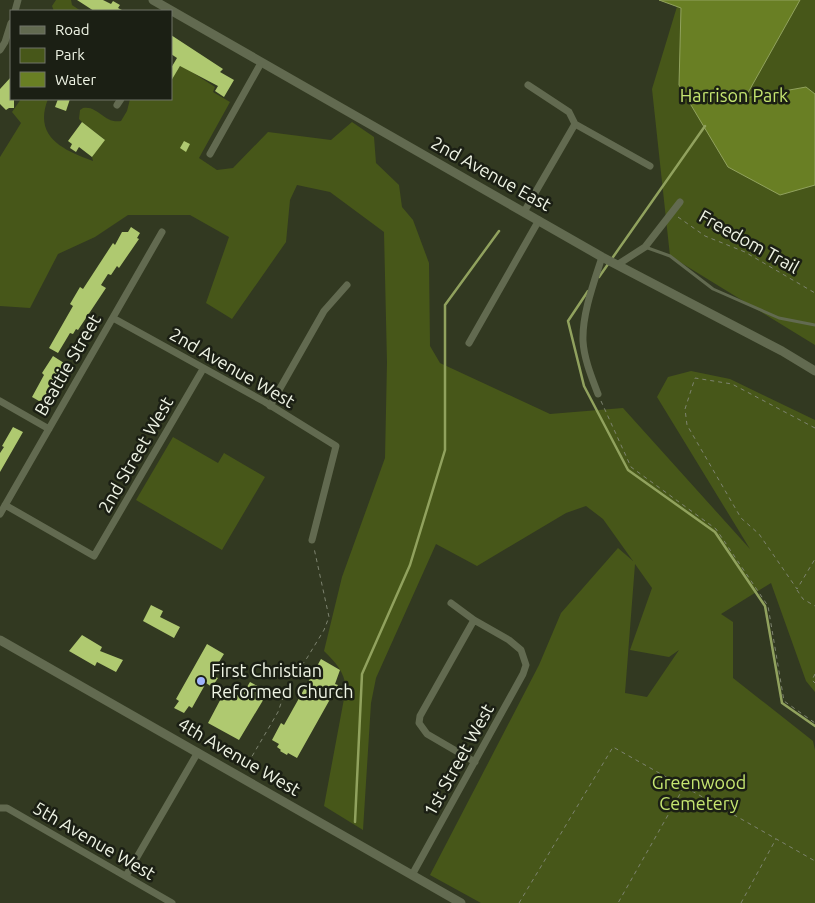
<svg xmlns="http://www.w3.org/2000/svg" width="815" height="903" font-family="Ubuntu,sans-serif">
<rect width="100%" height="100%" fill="#323921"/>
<path fill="#475719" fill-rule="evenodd" d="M56,0H71L72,5L81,11H54L52,6Z
M679,0H815V345L670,256L652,89Z
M181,65L215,87L213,92L230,102L199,158L217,170L233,168L268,132L331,140L352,122L374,137L376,163L399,185L402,207L413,220L429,263L430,346L440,363L550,414L623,408L750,549L657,397L668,377L691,371L730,379L815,420V692L806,681L771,583L721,614L733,622V678L813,741L815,750V903H481L430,875L539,665L561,613L618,548L633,561L603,519L586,506L566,513L477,566L436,544L376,678L371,703L363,830L324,806L346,688C344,671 336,663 324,651L342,577L385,458L387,362L384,232L330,192L297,185L290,200L286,242L232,319L206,303L229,237L190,215H128L95,237L58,254L30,308L0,306V157L21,123L12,112L21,99H48C33,137 63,150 93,161L92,157L104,139L82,122L79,119L80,110L83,108C98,105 104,124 121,121L127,111L130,99H171V74L174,75ZM635,564L652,588L630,650L669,657L679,650L647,697L625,693Z
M173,437L218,463L224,453L265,477L222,550L136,500Z"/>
<path fill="#697f24" stroke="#91a25e" d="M659,0H800L745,98L806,87L815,94V185L780,195L728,167L679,85L681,8Z"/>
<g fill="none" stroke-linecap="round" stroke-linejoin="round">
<path stroke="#91a25e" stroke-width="2.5" d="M599,277L705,126
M588,291L568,321L584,386L628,470L715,532L765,606L782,703L815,726
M355,822L362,674L410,565L445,450V305L499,231"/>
</g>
<path fill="#afc970" d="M77,0H103L111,4L113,1L120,5L118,8L124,11H94Z
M171,35L223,69L220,72L234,80L224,97L215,91L218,86L180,66L171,81V68L177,58L171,54Z
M11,77V99H14V108H9L6,110L0,104V89Z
M58,99H70L66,111L55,107Z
M82,122L105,140L92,157L79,147L76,152L70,148L72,144L68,141Z
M184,141L190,144L186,152L180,148Z
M131,227L140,233L137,238L139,239L119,268L117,266L111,275L108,274L101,285L106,288L78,330L76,329L73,334L70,333L58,353L49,348L73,306L70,304L80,287L83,289L113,243L115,245L122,232H128Z
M53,356L64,363L49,386L51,387L45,399L39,401L32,397L44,375L42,373Z
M13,427L23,432L0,472V453L4,447L2,446Z
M151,605L163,611L160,617L180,627L174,638L143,621Z
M82,635L102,647L100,651L123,660L116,672L97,662L95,666L69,651Z
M207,644L224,654L211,675L218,678L212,687L206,683L192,708L189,706L184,713L174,708L179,701L176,699Z
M321,659L340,670L335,684L338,685L297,758L288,753L287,755L280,751L281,750L277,747L279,744L272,740L281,723L284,725Z
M250,682L268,692L239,740L208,723L226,689L241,697Z"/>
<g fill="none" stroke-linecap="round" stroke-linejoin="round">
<path stroke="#7d836f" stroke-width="1" stroke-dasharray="4 4" stroke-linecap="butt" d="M678,217L705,236L745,252L815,293
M601,401L631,467L716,529L768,606L784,701L815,723
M815,428L732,384L695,378L685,409L687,425L741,518L759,534L797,589L815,559
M797,590L803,599L815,606
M815,674L812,680L815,683
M244,770L278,712L287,686L307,658L324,630L329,617L314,548
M685,787L815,861
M519,903L613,747L684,787L618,903
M741,903L776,839"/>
<path stroke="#626a50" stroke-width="3" d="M645,247L670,256L713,289L779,318L815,325"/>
<path stroke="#626a50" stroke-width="7" d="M15,11L18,0
M0,50L5,42L11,23
M528,85L569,112L575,124L650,166
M117,105L121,99
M210,154L261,63
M524,212L575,124
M617,265L645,247L680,202
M113,318L265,402L336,446L312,540
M469,343L539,220
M598,394C592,378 584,359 583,341C582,314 594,282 602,257
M0,401L49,429
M270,406L324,311L347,285
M5,505L94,556L203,369
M0,514L162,232
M474,620L420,716L419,723L427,734L475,762
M0,808H7L172,903
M412,875L523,674L526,665L521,650L509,640L474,620L451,603
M126,876L198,752"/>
<path stroke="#626a50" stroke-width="9" d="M0,640L461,903"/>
<path stroke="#626a50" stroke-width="9" d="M153,0L602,257L782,351L815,371"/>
</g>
<circle fill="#9fb3fd" stroke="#1b1f14" stroke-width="2" cx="201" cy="681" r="5"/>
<g text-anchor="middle" stroke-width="5" stroke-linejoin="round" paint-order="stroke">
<g font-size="18" fill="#c5e570" stroke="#1b1f14">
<text x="734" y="102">Harrison Park</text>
<text x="699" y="789">Greenwood<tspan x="699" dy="21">Cemetery</tspan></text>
</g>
<g font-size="18" fill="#eff4e5" stroke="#1b1f14">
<text transform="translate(491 174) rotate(29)" y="6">2nd Avenue East</text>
<text transform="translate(749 242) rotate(29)" y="6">Freedom Trail</text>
<text transform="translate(68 365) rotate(-60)" y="6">Beattie Street</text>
<text transform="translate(232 368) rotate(30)" y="6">2nd Avenue West</text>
<text transform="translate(136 455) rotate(-60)" y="6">2nd Street West</text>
<text transform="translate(239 757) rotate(30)" y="6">4th Avenue West</text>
<text transform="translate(459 760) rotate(-61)" y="6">1st Street West</text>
<text transform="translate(94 841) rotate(30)" y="6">5th Avenue West</text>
</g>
<g font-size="18" fill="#eff4e5" stroke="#1b1f14" text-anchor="start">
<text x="211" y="677">First Christian<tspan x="211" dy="21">Reformed Church</tspan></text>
</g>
</g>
<rect x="10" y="10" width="162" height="90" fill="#1b1f14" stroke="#707468"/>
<rect x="20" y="26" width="25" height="8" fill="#626a50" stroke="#707468"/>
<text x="55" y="35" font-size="15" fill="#eff4e5">Road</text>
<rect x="20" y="48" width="25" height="15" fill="#475719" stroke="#707468"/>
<text x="55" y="60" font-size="15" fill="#eff4e5">Park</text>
<rect x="20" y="72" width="25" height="15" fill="#697f24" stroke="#707468"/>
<text x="55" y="85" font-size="15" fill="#eff4e5">Water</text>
</svg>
